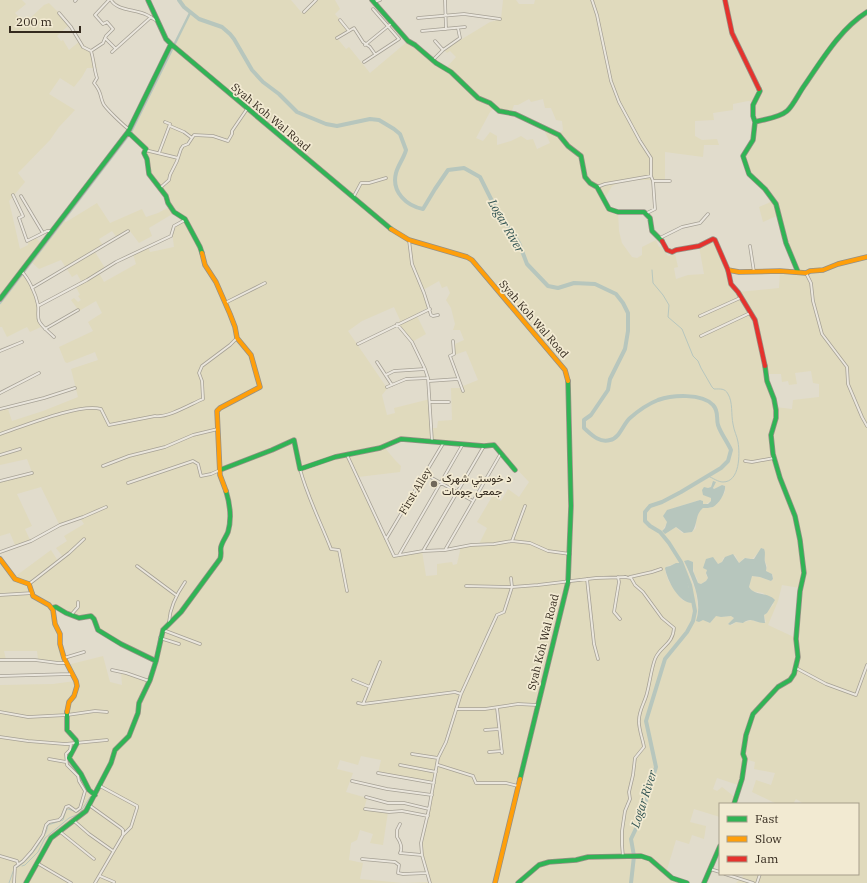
<svg xmlns="http://www.w3.org/2000/svg" width="867" height="883" font-family="'IBM Plex Serif',Vazirmatn,serif">
<rect width="100%" height="100%" fill="#e1dccc"/>
<path fill="#e0dabd" fill-rule="evenodd" d="M0,0H22L26,4L15,13L25,23L44,5L49,3L70,24L57,36L61,41L63,40L69,50L80,41L93,53L97,68H87L82,77L74,87L60,78L49,94L75,110L59,127L50,140L18,173L25,182L9,201L20,249L28,245V242L36,238L42,244L61,218L66,222L97,203L110,223L142,209L146,217L158,213L171,206L166,196L149,174L147,159L144,153L146,149L128,132L171,44L173,46L190,13L179,0H291L302,13L316,0H335L340,9L335,14L348,29L337,38L346,49L349,47L370,73L408,41L445,69L456,57L450,51L447,53L444,50L490,22L501,19L503,0H516L519,4H534L535,0H867V883H736L745,874H858V804H804L796,799L793,804H777L752,792L756,780L771,785L775,773L754,769L755,762L745,759L741,786L717,778L713,789L717,791L722,787L736,798L734,804H720V817L694,809L690,822L706,826L704,839L692,835L689,844L676,840L666,873L671,877L687,883H0V685L53,684L75,681L67,665L103,656L110,682L122,685L121,671L150,680L156,661L121,644L98,630L94,619L91,616L79,618L53,607L54,620L60,634L59,641L67,663L38,659L37,651H4L6,660H0V559L13,578L51,550L58,561L63,557L56,548L67,541L64,536L84,524L80,518L60,526L41,487L17,494L32,526L25,529L30,540L15,545L10,533L0,536V481L32,472L27,459L0,465V411L8,409L12,421L43,411L78,397L71,369L98,360L95,352L67,363L65,362L59,347L93,331L88,322L102,313L96,301L79,311L71,300L74,298L78,302L81,300L78,296L80,295L75,285L81,281L77,274L72,277L61,260L39,269L29,260L21,271L33,289L38,306V319L43,326L30,332L27,327L7,337L2,327H0V299L1,298L0,297ZM529,99L531,102L543,99L545,108H551L556,120L562,121L563,130L558,135L544,127L545,132L550,143L537,149L533,139L527,140L521,136L511,141L497,145V136L490,132L483,141L476,138L490,112L494,108L504,113H511L514,105H518ZM748,101L754,102L753,116L755,122L752,143L743,156L749,174L767,190L768,192L775,200L759,207L763,222L779,215L785,242L798,272L780,271L779,288L738,292L730,281L728,270L713,239L699,246L704,274L688,275L676,279L674,268L678,267L675,254L668,256L662,246L659,247L656,240L642,247V255L637,258L632,257L622,243L619,231L618,212L609,209L604,200L612,186L627,180H665V152L703,157L704,145H719L717,139L702,140L695,136V121L714,120L713,113L733,110V104ZM174,213L184,219L175,227L172,231L174,247L150,252L148,247L133,254L136,264L104,282L99,273L105,268L95,252L104,247L99,239L112,231L118,239L130,231L139,243L152,236L149,228ZM439,281L442,288L447,286L450,293L446,300L451,308L455,324L453,330H460L464,340L455,344L454,355L466,351L478,380L463,386V388H451L452,420L438,421L437,428H432L430,399L394,408L395,413L387,415L382,395L386,390L387,388L348,331L362,321L394,307L400,320L398,323L412,342L426,334L416,314L429,307L423,290ZM811,371L813,383L819,384V397L793,400L792,409L775,407L774,399L767,381L766,374H781L782,382L788,381L789,385L797,384L795,373ZM400,440L494,445L529,482L519,497L508,489L501,501L493,495L477,522L487,528L479,544L459,547L460,551L457,564L453,565L452,562L437,564V575L426,576L422,551L394,554L358,477L400,472L401,466L395,460L385,448ZM712,482L714,489L722,485L725,486V492L717,504L710,508H703L700,510L696,519V528L692,532L682,533L676,527L665,533L662,531L667,523V520L664,518L677,507L700,500L703,504L704,505L711,501V498L708,496V488L711,487ZM763,548L765,558V561L767,566L766,571L773,575V579L771,581L760,577L751,576L749,587L752,591L763,593L774,604L769,609L767,613L764,615L766,622H757L752,620L741,623L736,622L732,625L728,624L734,618L731,616L721,617L716,615L710,623L697,616L698,611L696,592L684,561L693,565L694,574L697,578L698,583L701,584L706,581L708,578L706,575L707,570L706,569L716,563L718,564L722,562L723,558L735,555L739,563L744,558L752,559ZM680,563L686,577L692,603L682,600L668,580L665,570L667,566ZM782,585L800,588L796,638L768,625L778,601ZM361,756L381,760L378,773L434,783L421,843L422,855L430,882L403,883L360,879L363,863L349,860L351,843L357,840L360,830L373,834L370,843L383,845L388,812L364,809L367,798L346,792L353,773L337,769L340,760L358,765Z"/>
<path fill="#b7c6bd" d="M713,481L716,482L713,488L714,489L722,485L725,486C726,492 719,504 713,507C709,508 706,508 703,508C695,514 698,524 692,532L684,533L676,527L665,534L662,531L665,528L667,522L663,516L667,510L700,500L703,501V504H708L711,501V498L703,495L702,490L704,487L708,488L711,487Z
M761,548L764,549C766,553 764,558 765,562C766,566 767,567 766,571L772,574L773,579L771,581L760,577L752,576L749,587C754,596 768,592 775,600L767,613L764,615L765,623C756,624 752,616 743,623L736,622L730,625L728,624L734,618L731,616L721,617L716,616L710,623L703,620L699,622L696,621C703,601 692,578 684,561L688,560L693,562V571L698,583L701,584L706,581L708,578L706,573L707,570L703,568L706,559L713,557L718,564L722,562L725,557L733,554L739,563L745,558L751,559H754Z
M676,563H680L686,577L693,603C679,604 667,580 665,568L666,567L670,566Z"/>
<g fill="none" stroke-linecap="round" stroke-linejoin="round">
<path stroke="#b7c6bd" stroke-width="1" d="M652,270L653,283L663,295L669,305L668,317L682,329L693,356L698,361L701,368L712,387L714,389C720,389 725,388 728,394C733,402 731,415 733,424C734,431 737,436 738,442C740,454 740,482 723,482C718,482 713,478 708,476
M155,659L159,636
M146,685L154,662
M137,711V705L140,699
M71,750L73,747V744
M68,754C67,767 72,765 78,774C80,776 81,780 81,783
M95,789L110,762L113,750L127,736L136,714
M22,866L25,865L38,852L45,838L69,818L79,814L90,797
M9,883L14,869C27,863 38,847 45,834C47,831 47,828 48,825L63,820L66,810L68,809L77,812L79,811L82,805L85,796"/>
<path stroke="#b7c6bd" stroke-width="2.5" d="M0,303L131,132L190,13"/>
<path stroke="#b7c6bd" stroke-width="4" d="M179,0L184,7L199,19L222,27L230,34L234,39L252,70L263,82L279,94L297,112L326,124L337,126L370,119L379,120L394,129L400,134L406,150C404,158 398,165 396,173C391,192 407,206 423,209L435,189L448,170L464,168L480,177L493,203L519,243L527,264L548,286L558,288L574,283L595,284L616,294L623,303L628,313V331L625,349L610,379L608,390L591,415L584,420V428C592,435 599,443 610,440C620,438 623,424 630,418C638,411 648,404 658,400C672,395 702,393 713,405C719,411 716,418 718,425C721,434 727,441 731,450L728,461L721,468L681,492L662,502L650,506L645,512V521L650,526L660,532L669,543L681,562L690,585L695,611L693,621L687,632L665,659L646,721L656,767L640,820L631,839L634,856L631,883"/>
<g stroke="#a6a195" stroke-width="3.5">
<path id="street" d="M111,0C117,11 136,9 147,15C151,17 154,20 158,21
M445,0L446,29
M592,0L597,15L611,81L619,102L640,141L651,158V176L653,181L655,209L647,213
M75,1L76,0
M374,2L380,0
M304,12L316,0
M59,13L71,27L83,47L91,51C94,61 94,69 97,78L94,83C102,93 99,93 103,103C104,107 125,127 130,130
M418,18L464,14L500,19
M340,20L349,31
M422,31L465,27
M105,38L115,48
M337,38L354,28L363,42L370,47L375,54
M435,41L443,50
M365,45L392,23
M91,51L103,43L106,36L113,29L107,22L103,24L95,15L109,0
M112,52L151,17
M435,58L443,50L460,38L458,28
M364,62L399,39L373,9
M170,126L184,132L192,138
M145,150L178,158
M159,153L170,124L165,122
M653,181H670
M597,187L605,184L651,176
M160,188L169,180L170,175L177,161L181,149L183,146L188,144L194,135L213,136L228,141L232,134V131L247,109
M13,195L23,216L19,218L27,241L47,231H52
M21,196L43,233
M353,198L361,183H369L386,178
M660,238L682,227L700,223L708,214
M409,240L412,264L424,293L431,315L433,316L438,315
M750,246L754,272
M21,271C29,278 36,295 38,305C39,310 37,316 39,321C42,327 49,332 54,337
M806,273L811,283L813,301L822,334L847,367L848,384L862,417L867,426
M32,288L128,231
M225,303L265,283
M38,306L87,280L116,262L171,236L174,226L185,220
M700,316L740,298
M397,324L412,342L425,369L428,378L432,441
M45,329L78,310
M701,336L750,313
M453,341L454,354L450,356L463,391
M358,344L430,309
M0,351L22,342
M377,362L392,385
M386,375L394,371L425,369
M429,381L458,379
M387,387L406,379L428,378
M0,393L39,373
M431,402H449
M0,409L44,398L75,388
M0,434C24,426 79,403 101,409L109,425L155,416C168,418 191,404 203,399L202,381L199,373L202,366L230,345L237,338
M0,455L20,449
M347,455L394,556L423,551L445,550L471,545L494,544L512,541L530,543L548,551L570,554
M745,461L752,462L774,458
M103,466L129,456L165,447L193,435L218,429
M300,469C307,496 321,523 331,549L339,550L347,591
M425,474L473,501
M0,481L32,473
M128,483L193,461L198,464L201,476L211,474L220,470
M386,539L444,442
M512,541L525,506
M445,550L501,453
M423,551L484,446
M0,552L31,541L60,525L83,517L106,507
M399,555L463,444
M137,566L176,595
M618,577L619,582L614,612L620,619
M630,577L652,572L661,569
M587,579L594,644L598,659
M29,584L69,553L84,539
M466,586L512,587L538,585L596,578L626,577
M0,595L33,593
M71,615L78,607V602
M169,622C170,607 176,595 185,582
M163,630L200,644
M160,638L179,644
M64,658L84,652
M0,660H35L58,663H66
M796,668L826,684L856,695L867,665
M112,670L126,673L149,681
M0,676L70,674L71,673
M353,680L370,687
M461,694L497,615L504,612L512,587L511,578
M358,703L363,704L455,692L461,694L446,742L438,758L429,809L421,843L422,855L430,883
M363,704L380,662
M497,708L502,753
M456,709H485L518,704L537,705
M0,712L28,717L67,715L95,711L107,712
M485,730L499,729
M0,737L28,741L65,744L107,740
M489,752L502,751
M412,754L438,758
M49,759L66,762
M400,765L436,772
M438,765L473,776L476,783H506L518,786
M378,773L434,783
M352,781L387,789L432,795
M366,797L388,803H404L429,809
M89,805L121,828L123,830V835
M365,809L389,812L402,811L428,816
M73,820L89,834L113,851
M400,824L397,830V837C400,841 403,848 400,853L422,855
M59,831L94,859
M0,856L17,861L18,864
M623,857L622,845V831L625,811L630,799L629,792L633,775L635,758L644,747C643,740 638,727 639,720C639,710 645,702 647,693C650,682 651,670 655,659C660,646 673,645 674,628L662,618L643,592L635,585L631,578L625,577
M362,859L395,862L399,865L398,873L403,874L427,873
M37,863L71,883
M710,869L720,872
M725,874L753,883
M100,876L114,882
M14,883L15,867L23,861L32,851L43,835L46,825L49,822L59,820L62,817L66,807L69,806L76,811L80,808L85,791L79,781L78,776L67,765L66,754L70,750L71,744
M95,883L123,835L131,827L137,808V806L100,786
M757,883L760,874"/>
</g>
<g stroke="#969085" stroke-width="5.5">
<path id="fast" d="M148,0L166,39L171,44L391,229
M372,0L408,41L415,45L436,63L451,72L478,98L490,103L499,111L515,114L559,135L568,146L581,156L585,177L590,183L597,187L609,209L618,212H644L650,218L652,231L662,241
M759,89L760,91L753,105V116L755,122L753,140L743,156L749,174L765,189L776,204L786,243L798,272
M755,122C765,119 779,118 787,111C793,106 799,93 804,86C822,60 840,29 867,12
M128,132L146,149L144,153L147,159L149,174L166,196L168,203L174,212L185,219L200,247L202,253
M0,299L128,132L171,44
M220,470L272,450L294,440L300,469L335,457L380,448L401,439L484,446L494,445L515,470
M52,608L56,607L66,613L79,618L91,616L94,619L98,630L121,644L156,661
M67,712V730L76,740L77,743L69,758L81,774L89,790L95,795
M520,779L568,582L571,506L568,381
M734,804L742,779L745,759L743,754L746,735L753,714L778,687L790,680L794,674L798,657L796,639L800,591L804,573L800,540L795,516L780,478L773,454L771,435L776,418V410L774,399L767,381L765,366
M26,883L51,838L86,811L111,763L115,750L129,736L138,713L139,703L150,680L156,661L163,630L181,612L220,559C222,553 220,551 221,547C222,542 226,537 228,532C232,518 230,504 226,491
M518,883L539,865L549,862L576,860L588,857L641,856L650,859L672,878L687,883
M704,883L720,846"/>
</g>
<g stroke="#969085" stroke-width="5.5">
<path id="slow" d="M391,229L409,240L467,257L472,260L565,370L568,381
M202,253L205,265L216,282L230,314L235,327L237,338L251,355L260,387L220,408L217,411L220,475L226,491
M728,270L739,272L780,271L806,273L810,271L823,270L838,264L867,257
M0,559L15,579L29,584L33,596L49,605L53,610L55,624L60,634V644L64,658L76,681L77,686L74,696L69,702L67,712
M495,883L520,779"/>
</g>
<g stroke="#969085" stroke-width="5.5">
<path id="jam" d="M725,0L732,33L759,89
M662,241L667,250L672,252L676,250L699,246L713,239L715,240L728,270L731,284L738,292L755,320L765,366"/>
</g>
<use href="#street" stroke="#eae6dd" stroke-width="2"/>
<use href="#fast" stroke="#30b455" stroke-width="4"/>
<use href="#slow" stroke="#ff9f0a" stroke-width="4"/>
<use href="#jam" stroke="#e5322d" stroke-width="4"/>
</g>
<circle fill="#71685b" stroke="#f2ead2" stroke-width="1.5" cx="434" cy="484" r="4"/>
<g text-anchor="middle" stroke-width="3.5" stroke-linejoin="round" paint-order="stroke">
<g font-size="11" fill="#342a1e" stroke="#f2ead2">
<text transform="translate(271 117) rotate(40)" y="4">Syah Koh Wal Road</text>
<text transform="translate(534 319) rotate(49)" y="4">Syah Koh Wal Road</text>
<text transform="translate(415 491) rotate(-59)" y="4">First Alley</text>
<text transform="translate(543 642) rotate(-76)" y="4">Syah Koh Wal Road</text>
</g>
<g font-size="11" fill="#342a1e" stroke="#f2ead2" text-anchor="start">
<text x="442" y="482">د خوستي شهرک<tspan x="442" dy="13">جمعی جومات</tspan></text>
</g>
<g font-size="12" font-style="italic" fill="#2f5251" stroke="#f2ead2">
<text transform="translate(506 226) rotate(60)" y="4">Logar River</text>
<text transform="translate(644 799) rotate(-72)" y="4">Logar River</text>
</g>
</g>
<rect x="719" y="803" width="140" height="72" fill="#f2ead2" stroke="#a69d8a"/>
<rect x="727" y="816" width="20" height="6" fill="#30b455" stroke="#a69d8a"/>
<text x="755" y="823" font-size="12" fill="#342a1e">Fast</text>
<rect x="727" y="836" width="20" height="6" fill="#ff9f0a" stroke="#a69d8a"/>
<text x="755" y="843" font-size="12" fill="#342a1e">Slow</text>
<rect x="727" y="856" width="20" height="6" fill="#e5322d" stroke="#a69d8a"/>
<text x="755" y="863" font-size="12" fill="#342a1e">Jam</text>
<path d="M10 26v6h70v-6" fill="none" stroke="#342a1e" stroke-width="2"/>
<text x="16" y="26" font-size="12" fill="#342a1e" stroke="#f2ead2" stroke-width="3" paint-order="stroke">200 m</text>
</svg>
